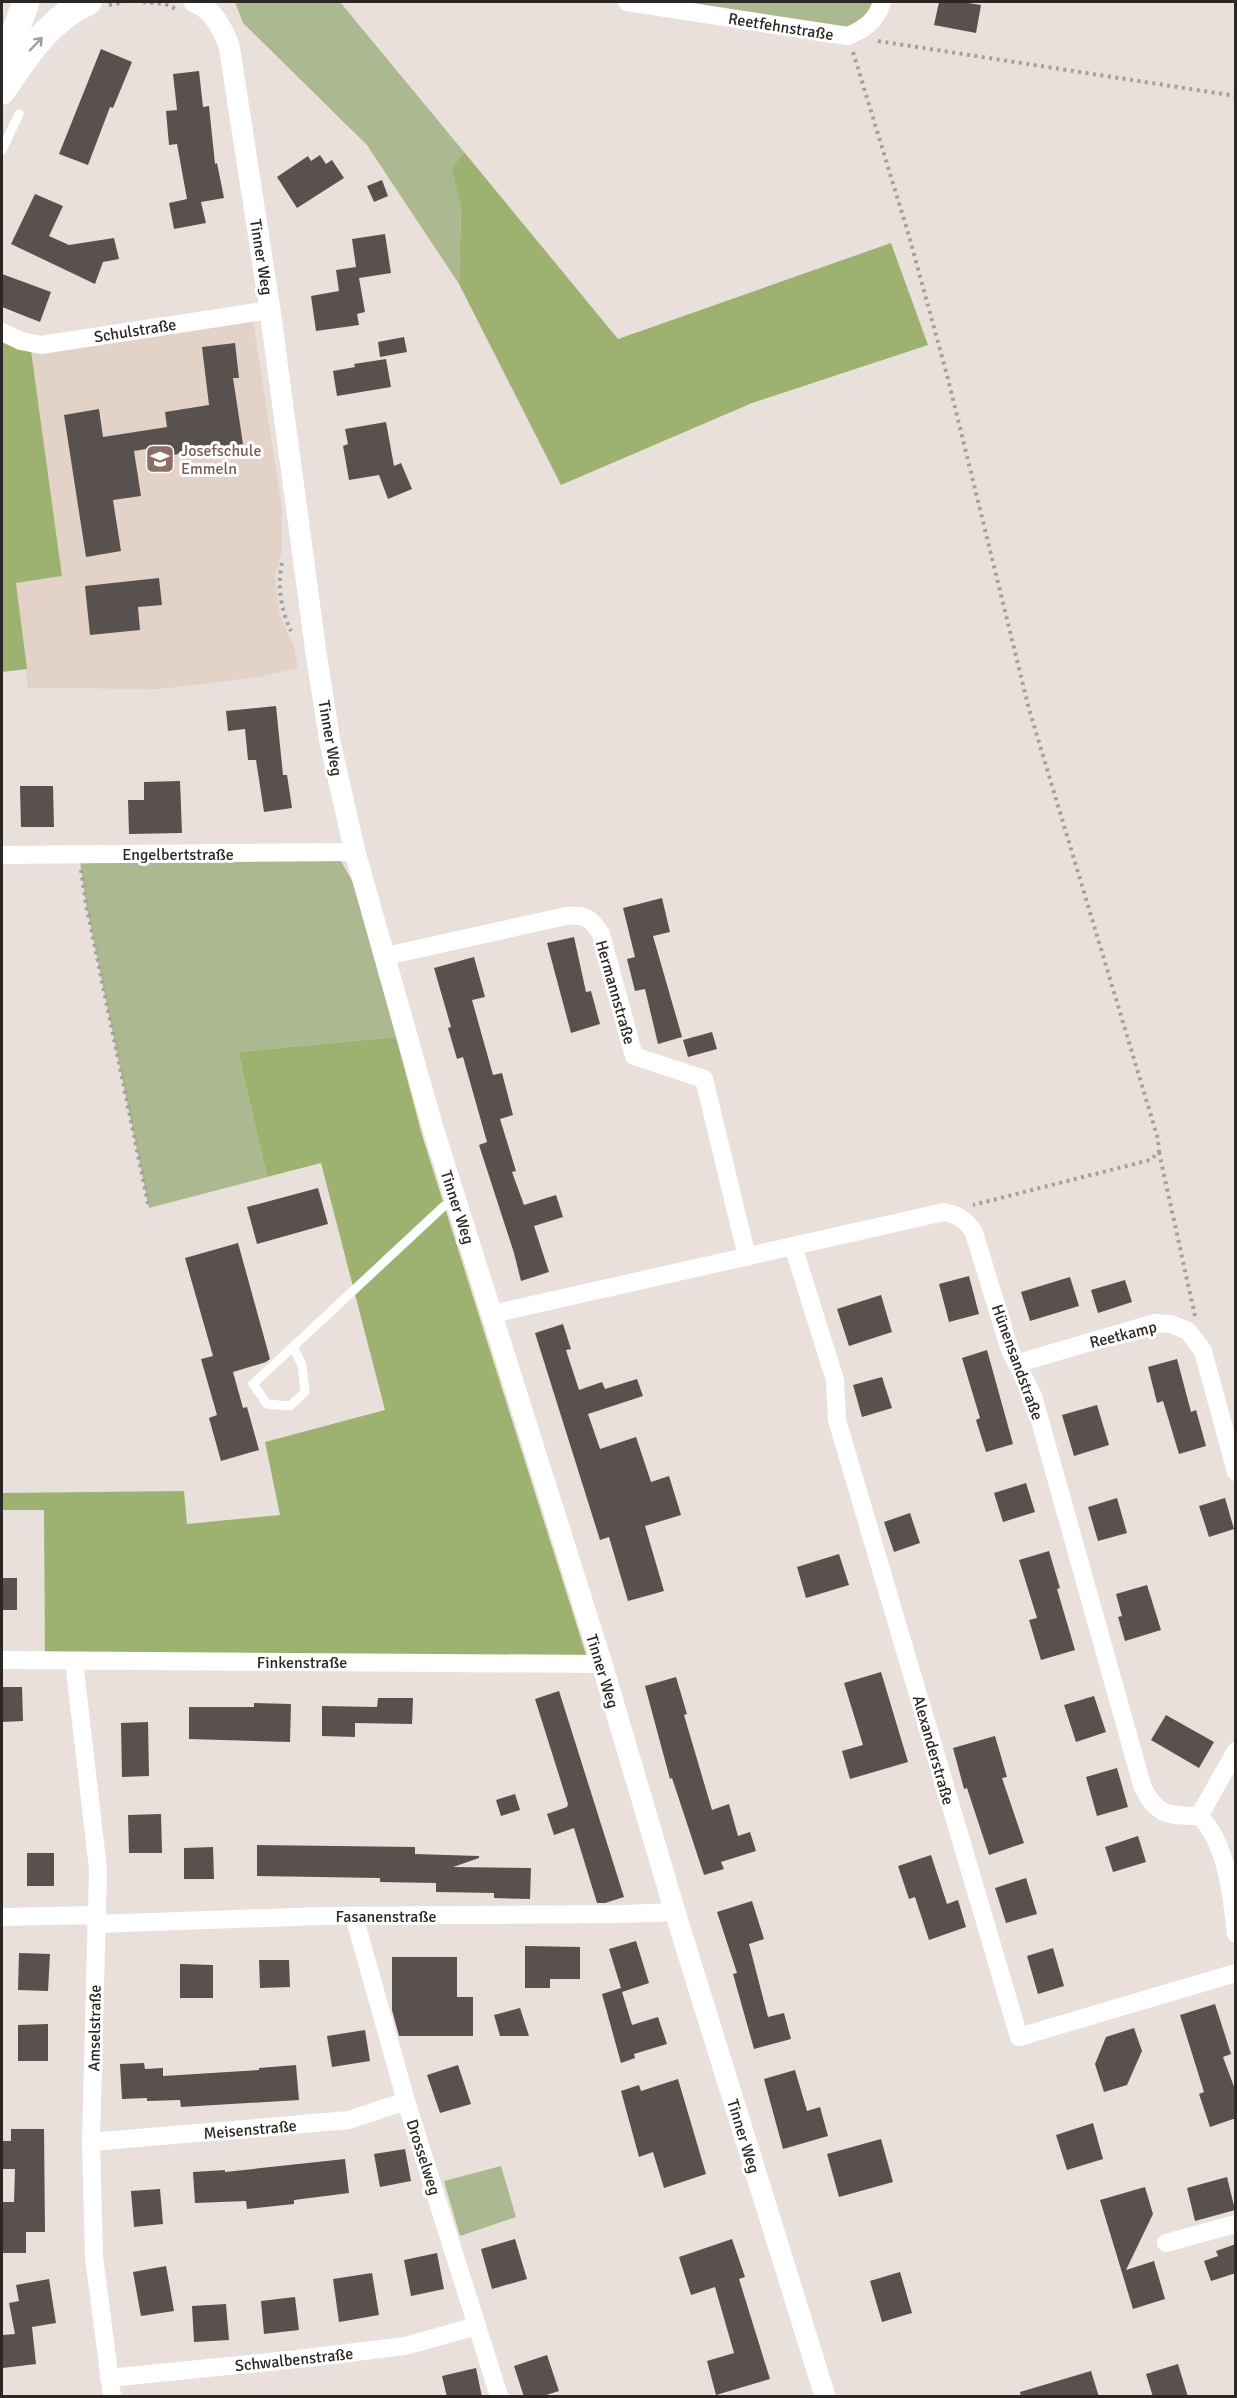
<svg xmlns="http://www.w3.org/2000/svg" width="1237" height="2398" font-family="Signika,sans-serif">
<rect width="100%" height="100%" fill="#e9e0db"/>
<path fill="#e2d2c8" d="M252,314L282,509V551L275,574L279,612L294,647L298,668L259,677L160,689L28,688L16,583L62,576L31,351Z"/>
<path fill="#abb890" d="M235,2H340L464,152L453,169L461,207L459,284L367,145L243,23Z
M627,2H882L848,36Z
M337,854L354,884L396,1037L238,1052L267,1177L149,1208L86,904L79,855Z
M501,2166L516,2217L460,2236L444,2181Z"/>
<path fill="#9db270" d="M464,152L618,339L891,243L928,345L752,403L561,485L459,284L461,207L452,169Z
M2,332L30,343L62,576L16,583L27,669L2,672Z
M396,1037L422,1135L589,1664L45,1661L44,1510H2V1493L184,1491L187,1524L280,1515L265,1442L385,1410L321,1163L267,1177L238,1052Z"/>
<path fill="#59514d" d="M939,2H962L981,5L976,33L934,25Z
M101,49L132,62L113,108L110,107L88,165L59,154Z
M199,71L203,107L209,106L215,164L217,163L224,198L201,202L206,223L174,229L169,203L187,199L177,144L169,145L166,111L177,110L173,74Z
M320,155L326,164L332,160L344,178L297,208L277,177L308,156L311,161Z
M382,180L388,196L374,202L367,186Z
M35,194L63,206L49,236L69,245L114,238L119,259L103,262L95,284L11,244Z
M385,234L391,273L359,278L365,312L357,314L359,325L316,331L311,296L339,291L336,270L356,267L352,239Z
M2,274L51,292L40,322L2,307Z
M404,337L407,352L380,357L378,342Z
M235,343L239,378H233L243,444L172,455L170,445L134,451L141,496L113,500L121,551L86,557L64,415L99,409L103,437L167,427L165,412L209,405L202,347Z
M386,359L391,387L337,396L333,371L355,367L354,364Z
M386,422L394,466L401,463L412,489L388,499L379,475L349,480L343,446L348,444L345,429Z
M159,578L162,605L138,607L140,630L90,635L85,586Z
M276,706L283,775H287L292,808L264,812L256,760H248L245,729L228,731L226,711Z
M180,781L182,833L129,834L128,800H144V782Z
M20,786H53L54,827H21Z
M662,898L670,932L653,936L682,1037L658,1044L645,989L635,991L627,959L635,957L623,908Z
M574,937L586,992L591,991L600,1024L571,1033L547,943Z
M474,957L485,997L472,1000L493,1075L502,1073L513,1115L500,1119L516,1171L512,1172L524,1205L556,1195L563,1217L534,1226L549,1272L521,1281L514,1253L479,1145L487,1142L463,1057L457,1059L448,1028L451,1027L434,968Z
M712,1032L717,1049L688,1057L683,1040Z
M318,1188L328,1224L257,1244L247,1207Z
M238,1243L270,1359L266,1362L233,1372L243,1408L247,1407L259,1450L221,1461L209,1418L217,1415L201,1359L213,1356L185,1258Z
M969,1276L979,1314L949,1322L939,1284Z
M1070,1277L1079,1306L1030,1321L1021,1292Z
M1125,1280L1132,1302L1098,1313L1091,1290Z
M881,1295L892,1332L849,1346L837,1309Z
M563,1324L571,1349L566,1350L579,1390L602,1382L605,1389L637,1379L643,1396L588,1414L600,1449L636,1437L651,1482L669,1476L681,1515L645,1526L664,1591L628,1601L609,1537L600,1540L535,1333Z
M987,1350L1013,1444L986,1452L976,1420L980,1418L962,1358Z
M1177,1359L1191,1412L1196,1410L1206,1446L1179,1454L1163,1401L1157,1403L1148,1367Z
M882,1377L892,1408L862,1417L853,1385Z
M1097,1405L1109,1445L1074,1456L1062,1415Z
M1026,1483L1035,1512L1003,1522L994,1493Z
M1117,1498L1127,1533L1098,1541L1088,1507Z
M1225,1498L1234,1529L1209,1537L1199,1506Z
M910,1513L920,1543L894,1552L884,1522Z
M1049,1551L1060,1588L1057,1589L1075,1650L1041,1660L1029,1620L1037,1618L1019,1560Z
M839,1554L849,1585L806,1598L797,1567Z
M2,1578H17V1610H2Z
M1147,1585L1161,1630L1125,1641L1118,1617L1122,1616L1116,1594Z
M881,1672L908,1762L850,1779L842,1751L863,1745L844,1683Z
M676,1677L687,1714L684,1715L712,1810L729,1804L738,1836L750,1832L756,1851L721,1862L724,1869L704,1875L672,1778L670,1779L645,1686Z
M2,1687H22L23,1721L2,1722Z
M559,1691L624,1897L605,1903H597L574,1828L554,1835L547,1814L567,1807L568,1804L535,1699Z
M1094,1696L1106,1732L1076,1742L1064,1705Z
M378,1698H413L412,1724L355,1723V1737L322,1736V1706L377,1707Z
M254,1703L291,1704L290,1742L189,1739V1707H254Z
M1166,1715L1214,1742L1199,1768L1151,1740Z
M148,1722L149,1776L122,1777L121,1723Z
M995,1736L1007,1777L1002,1778L1024,1843L989,1855L967,1788L964,1789L953,1748Z
M1117,1768L1128,1807L1097,1816L1086,1777Z
M515,1794L520,1810L501,1816L496,1800Z
M161,1814L162,1853H129L128,1815Z
M1138,1836L1146,1862L1113,1872L1105,1847Z
M257,1845L415,1847V1854L479,1856V1858L453,1867L531,1868L530,1899L494,1898V1893L436,1892V1883L380,1882V1878L257,1876Z
M213,1847L214,1879H184V1848Z
M27,1853H54V1886H27Z
M931,1855L947,1904L958,1900L966,1927L929,1940L915,1897L909,1899L898,1866Z
M1026,1878L1037,1914L1006,1923L995,1888Z
M752,1901L764,1939L749,1944L768,2017L784,2013L791,2039L754,2049L733,1974L737,1973L717,1912Z
M636,1941L649,1983L622,1992L632,2025L658,2017L667,2044L634,2054L635,2058L621,2063L602,1994L621,1988L609,1949Z
M525,1946L580,1947V1979H550V1988H525Z
M1053,1948L1064,1986L1038,1994L1027,1956Z
M19,1953L50,1954L48,1991L18,1990Z
M392,1957H457V1997H473V2036H399L392,2010Z
M259,1960H289L290,1987L260,1988Z
M180,1964L213,1965V1998H180Z
M1215,2004L1231,2054L1223,2057L1236,2092V2118L1210,2127L1199,2094L1204,2092L1180,2015Z
M520,2008L529,2036H500L494,2015Z
M48,2024V2061H18V2025Z
M1134,2028L1142,2051L1127,2085L1104,2092L1095,2064L1106,2037Z
M365,2030L370,2061L332,2067L327,2036Z
M144,2063L145,2069L163,2068V2076L259,2070V2068L296,2065L299,2100L181,2107L180,2100L147,2101V2098L122,2099L120,2064Z
M458,2065L471,2104L440,2113L427,2075Z
M795,2070L807,2111L820,2107L828,2136L783,2149L764,2079Z
M678,2079L706,2174L664,2188L653,2152L639,2157L621,2091L639,2085L641,2091Z
M1093,2123L1103,2159L1067,2170L1056,2135Z
M11,2129H44L45,2232H26V2253H2V2202H14L15,2169H2V2141H11Z
M881,2139L893,2182L839,2197L827,2154Z
M405,2149L411,2181L380,2187L374,2154Z
M345,2159L349,2193L294,2200V2204L247,2209L246,2201L195,2203L193,2172L225,2170V2172Z
M1227,2177L1235,2210L1195,2221L1187,2188Z
M1145,2187L1153,2214L1126,2270L1154,2261L1165,2299L1133,2309L1100,2200Z
M160,2189L163,2224L134,2227L131,2191Z
M515,2239L527,2279L492,2289L481,2249Z
M732,2239L745,2277L739,2279L770,2379L716,2395L707,2361L734,2353L715,2287L691,2295L679,2257Z
M1236,2244V2273L1211,2281L1204,2261L1218,2256L1216,2251Z
M437,2253L444,2289L411,2296L404,2260Z
M166,2266L174,2311L141,2316L133,2272Z
M900,2272L912,2313L882,2322L870,2281Z
M372,2273L379,2315L339,2322L333,2279Z
M49,2279L56,2323L32,2327L36,2364L3,2368L2,2335L15,2334L9,2303L19,2301L16,2285Z
M295,2297L299,2330L264,2334L261,2301Z
M226,2304L229,2340L194,2342L192,2306Z
M547,2355L559,2391L540,2397H524L514,2366Z
M1178,2364L1188,2397H1153L1146,2374Z
M476,2368L482,2397H447L442,2376Z
M1091,2371L1099,2397H1021L1020,2392Z"/>
<g fill="none" stroke-linecap="round" stroke-linejoin="round">
<path stroke="#a69f9b" stroke-width="4" stroke-dasharray="3 4.5" stroke-linecap="butt" d="M143,2L165,4L176,9
M109,5L124,2
M878,41L1236,96
M853,52L909,236L948,379L1029,709L1158,1139L1159,1152L1150,1160L973,1205
M282,563C277,585 281,611 291,631
M81,870L86,904L149,1208
M1159,1152L1195,1316"/>
<path stroke="#fff" stroke-width="9" d="M2,150L19,114
M293,1347L302,1365L305,1392L290,1406L267,1404L253,1384L444,1206L456,1202"/>
<path stroke="#fff" stroke-width="18" d="M627,2L848,36C866,28 876,21 882,2
M2,332L21,341L41,345L270,310
M2,855L355,852
M386,956L566,916C586,915 590,917 601,934L634,1056L704,1079L747,1257
M793,1246L835,1380L837,1420L1019,2037L1236,1973
M492,1314L944,1212C959,1215 966,1220 974,1233L1010,1350L1033,1396L1142,1785C1155,1815 1168,1816 1199,1816C1227,1842 1232,1898 1236,1934
M1018,1363L1155,1323L1171,1324L1188,1331L1203,1351L1236,1472
M2,1660L602,1664
M74,1661L98,1869L91,2142L94,2257L112,2396
M1199,1816L1236,1751
M354,1916L406,2101L499,2396
M2,1917L97,1915
M96,1924L322,1916L624,1914L675,1912
M91,2142L349,2120L406,2101
M1166,2243L1236,2224
M109,2378L298,2359L405,2346L477,2326"/>
<path stroke="#fff" stroke-width="21" d="M194,2C213,9 222,28 229,45L270,310L316,653L330,742L355,852L433,1128L602,1664L675,1912L825,2396"/>
<path stroke="#fff" stroke-width="27" d="M2,69L26,2
M2,91C24,58 50,18 88,2"/>
</g>
<defs><path id="oneway-shaft" d="M-6 0H5M1.5-3L5.5 0L1.5 3" fill="none" stroke-width="1.6" stroke-linecap="round" stroke-linejoin="round" transform="scale(1.5)"/></defs>
<use stroke="#9f9e9d" href="#oneway-shaft" transform="translate(36 44) rotate(-46)"/>
<defs>
<g id="school-square" transform="scale(1.5)"><rect x="-9" y="-9" width="18" height="18" rx="4" fill="#8d6e63" stroke="#fff"/><path d="M0-5L7-2L0 1L-7-2ZM-4 1L0 2.5L4 1V4Q0 6-4 4Z" fill="#fff"/></g>
</defs>
<g fill-rule="evenodd">
<use href="#school-square" x="160" y="459"/>
</g>
<g text-anchor="middle" stroke-width="6" stroke-linejoin="round" paint-order="stroke">
<g font-size="16" fill="#2a2725" stroke="#fff">
<text transform="translate(781 26) rotate(9)" y="6">Reetfehnstraße</text>
<text transform="translate(262 257) rotate(81)" y="6">Tinner Weg</text>
<text transform="translate(135 330) rotate(-9)" y="6">Schulstraße</text>
<text transform="translate(331 738) rotate(80)" y="6">Tinner Weg</text>
<text x="178" y="860">Engelbertstraße</text>
<text transform="translate(616 992) rotate(74)" y="6">Hermannstraße</text>
<text transform="translate(458 1207) rotate(72)" y="6">Tinner Weg</text>
<text transform="translate(1123 1334) rotate(-14)" y="6">Reetkamp</text>
<text transform="translate(1018 1362) rotate(70)" y="6">Hünensandstraße</text>
<text x="302" y="1668">Finkenstraße</text>
<text transform="translate(603 1671) rotate(73)" y="6">Tinner Weg</text>
<text transform="translate(934 1750) rotate(74)" y="6">Alexanderstraße</text>
<text x="386" y="1922">Fasanenstraße</text>
<text transform="translate(94 2028) rotate(-89)" y="6">Amselstraße</text>
<text transform="translate(250 2129) rotate(-5)" y="6">Meisenstraße</text>
<text transform="translate(744 2136) rotate(73)" y="6">Tinner Weg</text>
<text transform="translate(424 2157) rotate(72)" y="6">Drosselweg</text>
<text transform="translate(294 2359) rotate(-6)" y="6">Schwalbenstraße</text>
</g>
<g font-size="16" fill="#785e54" stroke="#fff" text-anchor="start">
<text x="181" y="456">Josefschule<tspan x="181" dy="18">Emmeln</tspan></text>
</g>
</g>
<rect width="1237" height="2398" fill="none" stroke="#2a2725" stroke-width="6"/>
</svg>
